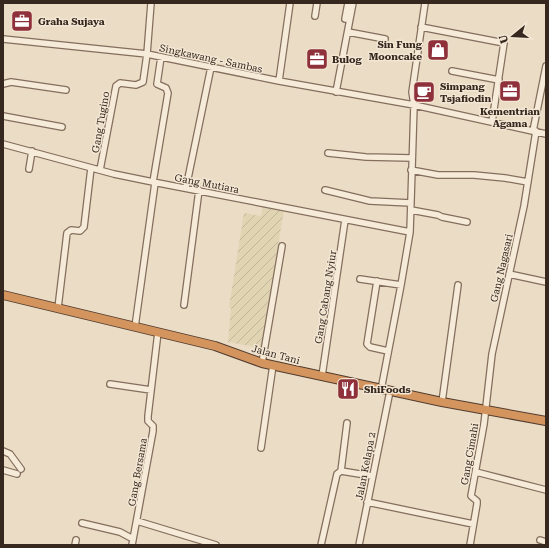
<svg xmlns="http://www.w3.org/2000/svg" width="549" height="548" font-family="'Roboto Serif',serif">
<defs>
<pattern id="farmland-furrows" width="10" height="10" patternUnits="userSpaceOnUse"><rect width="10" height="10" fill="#e0d4b3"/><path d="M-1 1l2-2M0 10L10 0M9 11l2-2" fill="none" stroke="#c1b69a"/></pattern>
</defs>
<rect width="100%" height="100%" fill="#ebdcc5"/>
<path fill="url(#farmland-furrows)" d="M263,205L284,209L261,348L228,342L231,308L229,307L244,213L261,216Z"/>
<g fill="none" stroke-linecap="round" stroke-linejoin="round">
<g stroke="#846e5d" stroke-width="8">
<path id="minor" d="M315,16L317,3
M345,19L348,3
M421,27L504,43L492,122
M348,32L385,39
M3,39L147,54L279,81L414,105L546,134
M452,71L499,80
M279,81L290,3
M3,84L11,82L66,90
M336,92L353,3
M3,116L62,127
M533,131L546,66
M3,144L114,174L153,182L410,232
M328,153L366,157L412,158
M29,169L32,151
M100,170L116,86L120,83L136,85L143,82L147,54L151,3
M411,170L438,175H474L505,178L528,182
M153,182L168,93L166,88L157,84L161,57
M186,188L211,67
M325,190L370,201L411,203
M411,210L438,215L442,217L467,222
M509,274L546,282
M360,279L401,285
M377,281L367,344L370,347L388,351
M184,305L199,190
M58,308L67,233L71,230L80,231L84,227L91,168
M135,327L155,183
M262,363L282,246
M322,376L345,220
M110,384L151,390
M381,390L401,285L410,232L414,105L412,92L425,3
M442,402L458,285
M261,448L273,365
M3,451L10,454L21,469
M3,470L17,474
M341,471L347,423
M476,472L546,490
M367,502L473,524
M137,521L216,545
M82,523L120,532L133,539
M540,540L546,542
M75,545L76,540
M132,545L153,431V426L148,421V416L158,332
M321,545L337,474L341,471L372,476
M359,545L390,391
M470,545L477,504V501L471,496L484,424L492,354L524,206L536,131"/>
</g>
<g stroke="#523d30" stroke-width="10">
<path id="highway" d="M3,295L215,346L262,363L442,402L546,421"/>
</g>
<use href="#minor" stroke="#f6ead8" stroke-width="5.5"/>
<use href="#highway" stroke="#d3945d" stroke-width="8"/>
</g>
<defs>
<g id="office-square" transform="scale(1.15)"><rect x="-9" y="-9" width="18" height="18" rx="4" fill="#8f313b" stroke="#f3e7d4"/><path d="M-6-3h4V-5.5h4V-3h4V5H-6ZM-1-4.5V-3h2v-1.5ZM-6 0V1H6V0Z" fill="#fff"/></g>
<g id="shop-square" transform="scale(1.15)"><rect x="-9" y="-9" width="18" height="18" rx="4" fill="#8f313b" stroke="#f3e7d4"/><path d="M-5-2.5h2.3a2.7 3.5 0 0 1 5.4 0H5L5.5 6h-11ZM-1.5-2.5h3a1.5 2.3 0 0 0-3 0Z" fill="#fff"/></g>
<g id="cafe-square" transform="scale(1.15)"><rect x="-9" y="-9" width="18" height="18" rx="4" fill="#8f313b" stroke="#f3e7d4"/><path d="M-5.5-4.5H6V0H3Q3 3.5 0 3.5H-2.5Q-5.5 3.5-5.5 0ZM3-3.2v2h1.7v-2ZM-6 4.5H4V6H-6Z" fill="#fff"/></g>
<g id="restaurant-square" transform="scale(1.15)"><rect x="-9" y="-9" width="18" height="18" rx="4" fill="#8f313b" stroke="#f3e7d4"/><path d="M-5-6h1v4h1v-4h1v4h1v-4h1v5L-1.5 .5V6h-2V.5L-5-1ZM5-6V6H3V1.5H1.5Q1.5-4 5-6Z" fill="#fff"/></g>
</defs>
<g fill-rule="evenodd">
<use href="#office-square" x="22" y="21"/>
<use href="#shop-square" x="438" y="50"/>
<use href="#office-square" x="317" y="59"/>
<use href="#office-square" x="510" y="91"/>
<use href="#cafe-square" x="424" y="92"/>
<use href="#restaurant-square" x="348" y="389"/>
</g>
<g text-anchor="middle" stroke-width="3" stroke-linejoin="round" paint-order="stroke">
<g font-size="10" font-weight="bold" fill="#36281f" stroke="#f3e7d4" text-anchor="start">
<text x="38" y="25">Graha Sujaya</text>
<text x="422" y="48" text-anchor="end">Sin Fung<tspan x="422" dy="12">Mooncake</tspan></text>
<text x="332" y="63">Bulog</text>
<text x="440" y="90">Simpang<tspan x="440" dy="12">Tsjafiodin</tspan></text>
<text x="510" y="115" text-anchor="middle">Kementrian<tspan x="510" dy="12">Agama</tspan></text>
<text x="364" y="393">ShiFoods</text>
</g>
<g font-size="10" fill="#36281f" stroke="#f3e7d4">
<text transform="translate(211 58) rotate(12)" y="4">Singkawang - Sambas</text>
<text transform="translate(100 122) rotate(-80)" y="4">Gang Tugino</text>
<text transform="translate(207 183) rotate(11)" y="4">Gang Mutiara</text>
<text transform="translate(501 268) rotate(-77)" y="4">Gang Nagasari</text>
<text transform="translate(325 297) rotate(-81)" y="4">Gang Cabang Nyiur</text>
<text transform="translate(276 354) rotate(15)" y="4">Jalan Tani</text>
<text transform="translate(469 454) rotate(-80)" y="4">Gang Cimahi</text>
<text transform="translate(365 466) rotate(-79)" y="4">Jalan Kelapa 2</text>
<text transform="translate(137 472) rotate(-80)" y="4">Gang Bersama</text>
</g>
</g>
<rect width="549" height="548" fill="none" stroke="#36281f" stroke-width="8"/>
<g transform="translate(513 36) rotate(252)" stroke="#f3e7d4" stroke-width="3" paint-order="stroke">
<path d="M0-3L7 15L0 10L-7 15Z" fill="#36281f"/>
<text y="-6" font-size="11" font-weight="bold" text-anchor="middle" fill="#36281f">U</text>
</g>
</svg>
